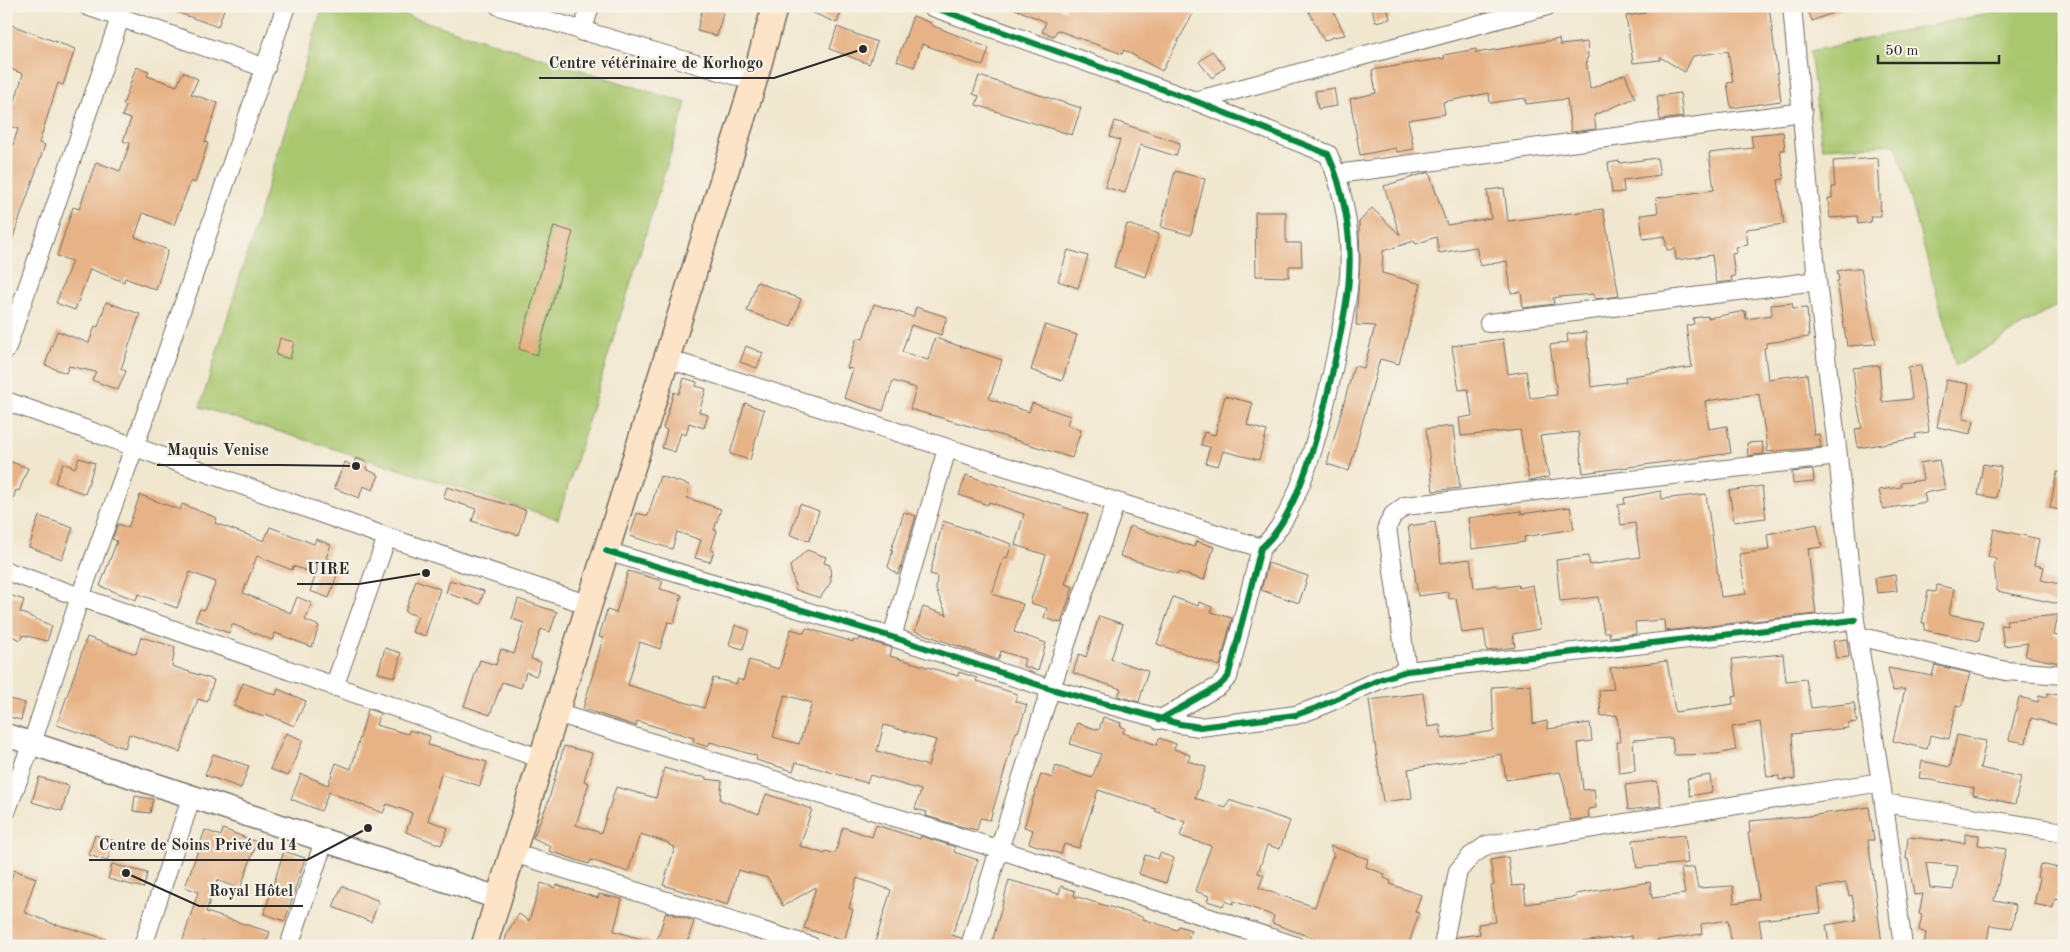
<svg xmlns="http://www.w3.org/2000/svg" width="2070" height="952" font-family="'Old Standard TT',serif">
<rect width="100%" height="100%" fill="#f7f3e8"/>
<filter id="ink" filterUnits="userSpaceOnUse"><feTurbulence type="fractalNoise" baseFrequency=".02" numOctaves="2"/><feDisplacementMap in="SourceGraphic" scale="10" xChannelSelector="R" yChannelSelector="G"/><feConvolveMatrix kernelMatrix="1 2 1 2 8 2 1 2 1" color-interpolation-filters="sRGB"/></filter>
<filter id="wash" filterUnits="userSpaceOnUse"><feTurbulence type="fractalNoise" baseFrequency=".0096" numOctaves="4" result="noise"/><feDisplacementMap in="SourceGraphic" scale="20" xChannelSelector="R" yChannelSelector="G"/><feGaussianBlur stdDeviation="1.12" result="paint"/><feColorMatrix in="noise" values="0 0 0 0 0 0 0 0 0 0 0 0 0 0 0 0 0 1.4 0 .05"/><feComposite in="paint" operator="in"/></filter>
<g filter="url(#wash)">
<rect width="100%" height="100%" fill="#f1e7cf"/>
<path fill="#a9c76e" stroke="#6a794c" d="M323,6H376L686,103L558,519L200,407Z
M2022,6H2064V301L1956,366L1896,144L1822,148L1810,51Z"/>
<g id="blocks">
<path fill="#e7b386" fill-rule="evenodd" d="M165,6H225L218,27L165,8Z
M703,6H725L717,36L697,31Z
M797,6H843L837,23Z
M1008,6H1053L1066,11L1067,6H1197L1162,71L1124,50L1122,54L1057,30L1054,36L1042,32L1046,22Z
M1306,6H1331L1345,35L1333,37L1324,41Z
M1372,6H1387L1390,19L1375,22Z
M1644,6H1769L1781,101L1731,108L1727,83L1733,82L1728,51L1693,56L1685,72L1660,57V60L1633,63L1626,16L1645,13Z
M1816,6H1847V7L1812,21L1808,10Z
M913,16L931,23V25L989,48L983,66L922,44L914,67L897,61Z
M6,23L75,49L63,85L58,83L39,143L45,145L9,249H6V166L18,129L8,125L23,74L6,67Z
M837,27L877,42L869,64L830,49Z
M1559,39L1560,45L1587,42L1588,58L1586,59L1590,89L1625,74L1635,98L1594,115L1596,129L1571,132L1567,99L1526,104L1525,98L1490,103L1489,93L1443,102L1445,114L1408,120L1414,149L1397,152L1396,148L1360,155L1350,99L1376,93L1372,70L1445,58L1444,55L1476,49V53Z
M1212,51L1225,67L1212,78L1199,62Z
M136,67L149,71L147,76L177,86L183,72L198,79L191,94L218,103L205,142L208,143L195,183L191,181L174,225L143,213L135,237L168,250L156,290L125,278L124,282L90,269L75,310L56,303L72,261L57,256L73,207L79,209L96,162L120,171L130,143L123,141L131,119L122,116L126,106L123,105Z
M979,76L1081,108L1072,135L976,105L979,96L973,94Z
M1334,88L1337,106L1318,109L1315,91Z
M1680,93L1683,117L1660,120L1657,96Z
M1115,121L1180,143L1176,156L1140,145L1125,193L1105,187L1120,140L1110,137Z
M1783,132L1785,150H1780L1784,179L1778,180L1784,224L1746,229L1748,245L1736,247L1737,253L1732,254L1735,276L1731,277L1732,281L1716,283L1712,255L1676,260L1675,249L1667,250L1665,236L1643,239L1640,215L1658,213L1656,198L1714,190L1709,153L1753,148L1751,135Z
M1657,158L1660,175L1623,180L1624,192L1612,193L1608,163L1620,161V163Z
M1878,158L1881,216H1870L1871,222L1858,224L1857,216L1830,218L1828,198H1832V187H1835L1833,161Z
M1175,171L1205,179L1191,235L1161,227Z
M1429,172L1447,225L1491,218L1487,190L1504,188L1508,221L1603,209L1619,296L1595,299L1593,294L1559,297L1553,298L1554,304L1523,308L1521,292L1511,293L1507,261L1480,266L1476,247L1439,253L1436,237L1416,244L1414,241L1383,251L1382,273L1421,284L1399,364L1380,359L1349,471L1327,464L1354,366L1364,368L1375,326L1356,325L1360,262L1359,222L1372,208L1400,235L1384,186Z
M1255,212H1286V243H1301L1302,266H1289V277L1256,276Z
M1127,224L1159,234L1146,277L1114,267Z
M554,226L573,232L537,355L519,349Z
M1068,250L1088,256L1078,288L1058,281Z
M1846,269H1861L1876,344L1847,346L1837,281L1839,280L1837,271Z
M757,282L801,299L791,327L747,311Z
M106,302L140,314L121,369L126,371L118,390L92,380L96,372L69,366L66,373L45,365L57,331L89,343L95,326L98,327Z
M1792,303L1793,309L1807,308L1809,337L1766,343V348H1764L1768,379L1807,374L1814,435L1819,434L1821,447L1768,452L1759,394L1705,401L1709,429L1727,426L1731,453L1689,459L1583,473L1578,432L1540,436L1549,477L1529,481L1520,430L1461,436L1459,418L1472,416L1468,389L1459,390L1452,346L1503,339L1508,374L1526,371L1530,398L1557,395L1550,345L1568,342L1567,334L1586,332L1591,387L1626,382L1625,377L1692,367L1686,326L1694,324L1693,318L1708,316V318L1745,311L1746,319L1772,315L1771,305Z
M874,304L913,317L916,307L947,317L941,335L911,325L902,352L928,360L935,338L1002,360L989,399L1029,412L1032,403L1070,416L1067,425L1081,430L1072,458L990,432L910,409L916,388L893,381L883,411L844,398L853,369L847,368L857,337L863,339Z
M1045,325L1077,335L1062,381L1031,370Z
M280,338L294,342L290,359L276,355Z
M746,346L763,353L757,368L740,362Z
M1879,365L1882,402L1912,399L1908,367L1921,366L1929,432L1915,434L1916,438L1858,448L1855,429L1862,428L1856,397L1853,368Z
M684,378L697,382L696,386L706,389L699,412L708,415L704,428L689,423L686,435L681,433L675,452L662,448L667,430L663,428L674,392L679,394Z
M1946,380L1969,384L1963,419L1974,421L1971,434L1937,427Z
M1225,396L1253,403L1247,425L1267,431L1259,460L1223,451L1218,466L1205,463L1210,447L1201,445L1204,432L1215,435Z
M745,403L764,410L750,460L730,454Z
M1453,426L1460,488L1433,491L1426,429Z
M1762,442L1764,454L1748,456L1747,443Z
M79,458L95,463L85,494L55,483L63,463L75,468Z
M356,458L368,463L366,469L379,475L373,490L363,486L359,498L334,488L345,462L353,466Z
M6,460L28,468L19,491L16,490L8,514H6Z
M1939,460L1945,489L1924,493L1926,502L1883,509L1879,490L1901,487V483L1923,480L1920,463Z
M1983,464L2001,467L1996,498L1978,495Z
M1813,470L1814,482L1793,484L1792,472Z
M2057,472H2064V511L2050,508Z
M966,475L1088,515L1065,584L1073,587L1061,623L1044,618L1047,608L1030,603L1046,555L1015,545L1024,514L989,502L988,505L959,495Z
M660,476L689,485L687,498L721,509L714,530L717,531L711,550L714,551L710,562L695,558L701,540L677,532L672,549L630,536L637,513L648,516Z
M1762,486L1766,518L1734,522L1729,491Z
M447,487L526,510L518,535L472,521L476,509L443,498Z
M1661,491L1662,499L1706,494L1721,597L1746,594L1739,554L1769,550L1767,534L1817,524L1822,547L1808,549L1816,614L1665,631L1664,620L1635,622L1636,634L1610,637L1609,632H1604L1598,597L1560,601L1556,560L1588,556L1590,565L1640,557L1635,523L1621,525L1618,505L1625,504L1624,498Z
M140,495L180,510L182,504L217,518L215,523L264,541L270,527L314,544L316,539L331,545L326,558L341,563L329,598L310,591L316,574L293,566L292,570L257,556L243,593L291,613L297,597L312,603L305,620L319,626L312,647L275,633L272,640L232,624L229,633L195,620L200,609L204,610L216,582L190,572L177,608L138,594L136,600L100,586L117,541L112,539L118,524L128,528Z
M800,504L819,511L809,541L790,535Z
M1570,507L1574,529L1524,537L1525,542L1472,549L1468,518L1521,511V514Z
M904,512L916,516L898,575L888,567L893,550H891Z
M39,516L73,528L62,559L29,547Z
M943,521L1012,544L1007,558L1004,557L992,594L1023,604L1014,632L1046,643L1038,671L1023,666L1025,659L1001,651L998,660L915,631L923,607L947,615L936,590L937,576L930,574Z
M1435,522L1441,563L1470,559L1474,588L1497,585L1498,588L1518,585L1519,588L1533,585L1540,629L1513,634L1515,647L1487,651L1484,630L1462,633L1456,598L1449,599L1448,592L1418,596L1408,526Z
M1130,526L1194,547L1196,541L1214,547L1204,580L1178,572V574L1120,556Z
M1994,529L2039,539L2034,565L2044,567L2041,580L2064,585V605L1997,591L1994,566L1996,560L1993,557H1988Z
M807,550L826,557L824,563L830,565L831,582L820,598L796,590L790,566Z
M1268,563L1308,576L1299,603L1261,590Z
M628,571L663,581L660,589L682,595L674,623L668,622L660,649L640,642L628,685L704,708L713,678L736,684L738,679L743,681L749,660L779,669L791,629L804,633L806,628L853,642V640L859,641V638L889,647L892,648L890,656L958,676L959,672L977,678L976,681L1017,694L1015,701L1027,705L1018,732H1016L990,820L980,818L977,830L960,826L926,816L927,812L915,809L921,790L870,775L867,783L796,762L793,771L756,760L757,756L710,742L708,747L693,742L694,738L637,721L636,726L583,709L603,638L599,637L607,610L616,613ZM785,695L812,703L799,744L773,737ZM884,725L936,740L928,766L877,751Z
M1895,575L1897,591L1877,593L1875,578Z
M416,580L440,589L425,636L412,632L418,616L405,612Z
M450,580L484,591L480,604L446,593Z
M1937,585L1954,589L1949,614L1983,621L1979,641L1924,630L1925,623H1922L1928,591L1936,592Z
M6,594L24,600L20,612L52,626L47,641L23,635L21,640L6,634Z
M1173,597L1198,606L1199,602L1212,607L1211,612L1232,618L1220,666L1157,644Z
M518,599L557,612L550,632L541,629L531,659L541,662L536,676L526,672L521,688L502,682L490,715L464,706L480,660L496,665L501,649L514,654L524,623L512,619Z
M2058,615L2054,635L2064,638V664L2025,656L2028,643L2004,646L2001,625L2007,626L2006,620Z
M1099,616L1123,624L1111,659L1148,671L1139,702L1118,696L1121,689L1073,673L1079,654L1086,657Z
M735,625L749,630L743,649L729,645Z
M87,637L136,654L141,637L175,647L172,666L214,680L207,702L198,699L180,752L129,734L125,748L57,725Z
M1847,639L1849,657L1836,658L1833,641Z
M385,648L401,653L395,677L378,673Z
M1783,654L1786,681L1806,679L1811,708L1854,703L1857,722L1848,723V728L1792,734L1795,779L1779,780V776L1767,777L1760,722L1732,727L1736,750L1717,754L1674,755L1672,738L1633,740L1635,771L1619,773L1617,742H1620L1617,715L1601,716L1599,690L1614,689L1610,668L1667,661L1675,712L1733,704L1732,697L1737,696L1732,659Z
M1935,665L1970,673L1962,706L1956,705L1949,739L1930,735L1927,749L1893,741L1905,689L1893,691L1888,668L1932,676Z
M243,683L276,695L278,689L306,701L294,726L266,714L264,717L234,706Z
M1531,685L1533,724L1547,721L1548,729L1590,723L1592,741L1578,743L1583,790L1594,789L1596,808L1588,809L1589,818L1570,820L1564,784L1560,772L1506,780L1502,754L1408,769L1412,798L1383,802L1369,700L1423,693L1428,727L1440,725L1442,739L1494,731L1492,687Z
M2047,693L2064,696V723H2060L2059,725L2031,718L2026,743L2009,740L2019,697L2038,702L2039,695L2047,697Z
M6,698L25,703L21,720L6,716Z
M368,709L380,713L376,725L408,734L409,730L430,736L428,745L487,762L480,786L441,774L428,820L448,828L441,845L406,832L412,813L387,804L383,813L329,792L321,811L291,799L301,774L328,785L336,763L351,769Z
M1103,717L1121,723L1120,726L1125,728L1123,733L1157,745L1159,738L1176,744L1174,749L1190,755L1188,761L1206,767L1195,798L1226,808L1229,800L1290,821L1280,849L1267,845L1258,873L1264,875L1259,888L1315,907L1332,857H1334L1330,846L1368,859L1366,867L1385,874L1384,878L1391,881L1390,884L1421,895L1415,912L1419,913L1408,946H1335L1272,923L1274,916L1234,901L1233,904L1225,901L1223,906L1207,901L1209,896L1195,891L1211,846L1180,836L1185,822L1155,811L1156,809L1098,790L1079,848L1064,844L1061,854L1029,843L1033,830L1024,827L1041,774L1052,778L1056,766L1092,778L1101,754L1070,744L1077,723L1099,730Z
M286,733L303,740L288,776L270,769Z
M1957,735L1986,741L1980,768L2021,777L2015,804L1973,795L1974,788L1919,778L1922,761L1950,767Z
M564,746L592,753L584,781L589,783L576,825L601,833L616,787L656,798L664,768L690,776L706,777V779L722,781L720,800L759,814L766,794L812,809L800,846L825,854L826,851L835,854L843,827L872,837L876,825L920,839L921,836L955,847L954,852L978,860L952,935L961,938L960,946H874L891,890L857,878L849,908L853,910L844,941L804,928L816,887L783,906L768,878L738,870L728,905L663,885L675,847L669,845V843L640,834L628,872L591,860L589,864L549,851L551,846L533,838L548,802Z
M213,754L249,766L241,788L205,775Z
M1710,775L1712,792L1690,796L1687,779Z
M39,777L69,786L62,811L32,802Z
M1657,781L1661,806L1628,810L1625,785Z
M135,796L153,799L150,813L133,811Z
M1869,807L1874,840H1868L1882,944H1829L1826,925L1856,920L1852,895L1849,896L1846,883L1818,888L1821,913L1759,920L1763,946H1732L1728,920L1701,924L1702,934L1633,944L1632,936L1545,946H1454L1456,937L1480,934L1478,924L1496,922L1491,886L1494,885L1490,860L1508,857L1512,886L1524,885L1526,904L1576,897V894L1650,882L1652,898L1685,894L1681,869L1694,867L1698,888L1733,886L1734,903L1759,899L1748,833H1750L1749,821L1809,816Z
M223,829L257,842L240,889L217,880L206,912L270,932L265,946H220L203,941L202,946H181L198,892L185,887L190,873L205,830L221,836Z
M1965,834L1979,835L1978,845L2006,849L1994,901L2016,905L2012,928L1990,925L1986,946H1924L1926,933L1919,930L1922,915L1919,914L1923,894L1914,895L1908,859H1906L1908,837L1965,843ZM1926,863L1958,866L1953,890L1930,888Z
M95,835L114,841L107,861L89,855Z
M1685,835L1688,863L1637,868L1633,840Z
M284,851L305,858L285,921L264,914Z
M1160,853L1174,858L1166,883L1139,874L1145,855L1158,859Z
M112,864L147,873L144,888L108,879Z
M2040,864L2064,869V900L2055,898L2053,908L2034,904L2040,878L2037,877Z
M14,870L36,878L24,912L56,925V924L116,942V946H6V894Z
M1009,880L1059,894L1061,886L1075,891L1074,896L1143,917V919L1177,930L1179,926L1191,930L1186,946H991Z
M541,883L556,888L557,885L598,898L599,894L622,899L614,931L652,942L651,946H503L508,931L519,914L529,921Z
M342,886L379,901L371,922L333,907Z
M666,912L694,921L686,946H655Z"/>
</g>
</g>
<g filter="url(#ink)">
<use href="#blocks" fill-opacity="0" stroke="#706d64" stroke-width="1"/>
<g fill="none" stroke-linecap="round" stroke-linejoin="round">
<g stroke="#706d64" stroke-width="20">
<path id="minor" d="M87,6L266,68
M499,6L754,81
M930,6L1195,101L1328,154C1344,189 1352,238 1349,277C1348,298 1343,320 1339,341C1328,395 1304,513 1261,548L1228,677L1219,686L1159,720
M1792,6L1817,281L1838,456L1855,620L1881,782L1903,946
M582,32L590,6
M1195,101L1547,6
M1337,174L1803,112
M1489,323L1817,281
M6,350L120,18
M668,359L1261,548
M6,401L387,537L589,605
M606,551L892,637L1051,689L1180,724L1200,727L1296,715L1316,708L1381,679L1407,671L1855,620
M6,571L542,759
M1858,636L2006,671L2064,675
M892,637L947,449
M1407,671L1387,527L1393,515L1405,506L1838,456
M334,687L387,537
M556,713L998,849L1296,946
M1884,803L2064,832
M6,812L32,743L80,597L135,445L286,6
M513,853L811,946
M143,946L191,798
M289,946L324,841
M970,946C1014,796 1063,648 1116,502
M1443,946L1458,871L1471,856L1487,845L1881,782"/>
</g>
<g stroke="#706d64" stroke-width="25">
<path id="tertiary" d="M6,735L498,898"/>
</g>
<g stroke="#706d64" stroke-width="28">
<path id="secondary" d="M484,946L589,605L754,81L775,6"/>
</g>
<use href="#minor" stroke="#fff" stroke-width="18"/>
<use href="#tertiary" stroke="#fff" stroke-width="22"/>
<use href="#secondary" stroke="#fee4c6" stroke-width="25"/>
<g stroke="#f7f3e8" stroke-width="9">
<path id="cycleway" d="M930,6L1195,101L1328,154C1344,189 1352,238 1349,277C1348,298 1343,320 1339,341C1328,395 1304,513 1261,548L1228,677L1219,686L1159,720
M606,551L892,637L1051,689L1180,724L1200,727L1296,715L1316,708L1381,679L1407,671L1855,620"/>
</g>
<use href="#cycleway" stroke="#00873e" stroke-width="6"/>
</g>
</g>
<path fill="none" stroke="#2b2b2b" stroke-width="2" d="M863 49L774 78H539M356 466L279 465H157M426 573L359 584H297M368 828L307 860H89M126 873L199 906H303"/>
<g fill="#2b2b2b" stroke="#f7f3e8" stroke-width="2">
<circle cx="863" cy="49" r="5"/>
<circle cx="356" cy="466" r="5"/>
<circle cx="426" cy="573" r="5"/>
<circle cx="368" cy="828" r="5"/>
<circle cx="126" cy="873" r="5"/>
</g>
<g font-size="16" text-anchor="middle" font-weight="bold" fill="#2b2b2b" stroke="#f7f3e8" stroke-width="4.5" stroke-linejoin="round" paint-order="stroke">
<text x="656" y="68">Centre vétérinaire de Korhogo</text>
<text x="218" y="455">Maquis Venise</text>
<text x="328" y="574">UIRE</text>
<text x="198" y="850">Centre de Soins Privé du 14</text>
<text x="251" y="896">Royal Hôtel</text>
</g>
<rect width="2070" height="952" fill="none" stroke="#f7f3e8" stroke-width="25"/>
<path d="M1878 55v8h121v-8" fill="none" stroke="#2b2b2b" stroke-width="2.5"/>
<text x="1885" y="55" font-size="15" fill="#2b2b2b" stroke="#f7f3e8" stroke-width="4" paint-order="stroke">50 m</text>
</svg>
